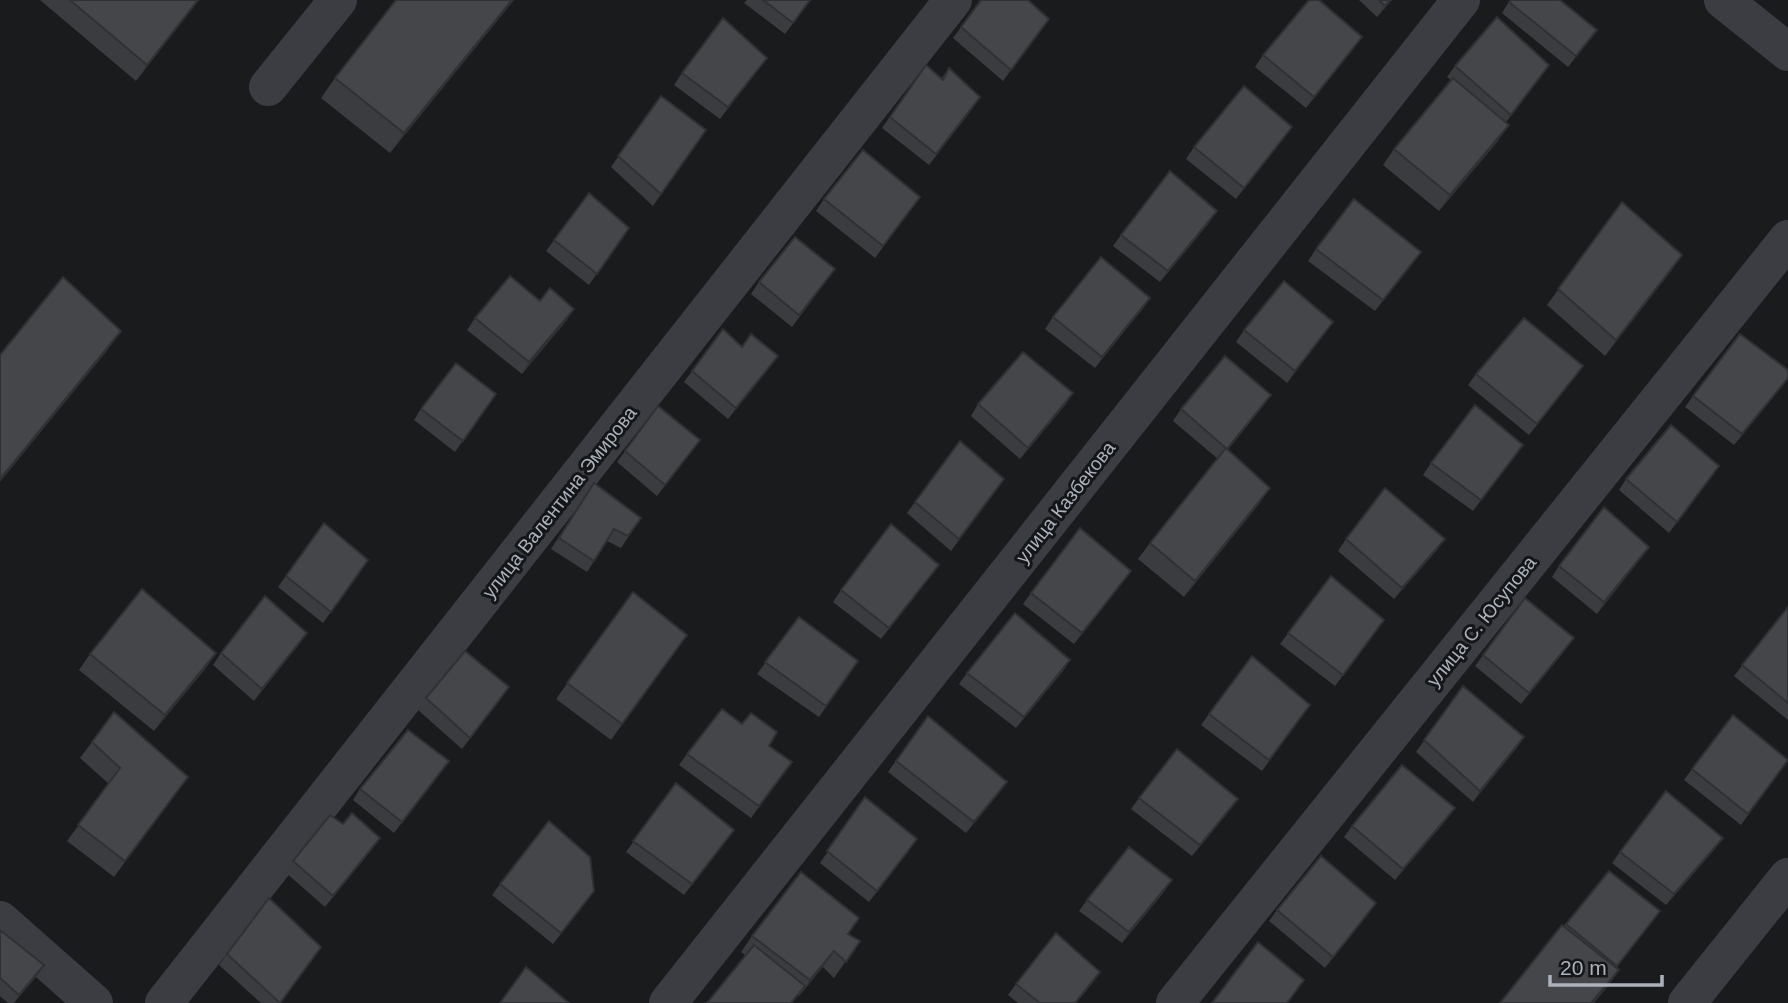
<svg xmlns="http://www.w3.org/2000/svg" width="1788" height="1003" font-family="Helvetica,sans-serif">
<rect width="100%" height="100%" fill="#1a1b1d"/>
<g fill="none" stroke-linecap="round" stroke-linejoin="round">
<path stroke="#3b3d42" stroke-width="38" d="M1723,0L1788,52
M268,87L338,0
M0,920L94,1003
M164,1003L953,0
M668,1003L1461,0
M1175,1003L1788,239
M1687,1003L1788,877"/>
</g>
<path fill="#3a3c40" d="M40,0H199L136,81Z
M514,0L390,153L321,98L335,78Z
M747,0H811L785,34L744,3Z
M981,0L1049,19L1003,81L953,38Z
M1359,0H1392L1377,17Z
M1510,0L1597,30L1568,67L1502,13Z
M1354,48L1306,108L1255,67L1263,55Z
M767,58L720,119L674,85L682,73Z
M926,65L941,79L949,68L973,108L929,165L882,128Z
M1549,65L1506,122L1498,141L1439,211L1383,165L1394,149L1451,80L1447,77L1455,66Z
M661,96L706,130L653,206L611,167Z
M1292,127L1236,199L1186,159L1194,147Z
M589,193L629,228L589,285L546,251Z
M920,197L875,258L816,211L824,199Z
M1622,202L1671,271L1605,356L1547,305Z
M1209,223L1160,282L1113,246L1121,235Z
M1316,249L1421,252L1375,311L1308,261Z
M827,280L792,327L751,294L759,282Z
M1150,298L1095,368L1045,329L1053,317Z
M540,301L567,320L522,374L467,330L475,318Z
M1333,322L1287,383L1236,342L1244,330Z
M723,329L742,347L770,367L728,419L684,382Z
M1476,374L1575,377L1529,435L1468,385Z
M1784,384L1734,445L1685,407L1693,396Z
M496,394L455,452L414,420L421,409Z
M978,404H1066L1020,459L971,416Z
M658,406L700,440L657,496L617,462Z
M1263,406L1228,449L1259,504L1184,597L1138,559L1150,543L1218,459L1173,421L1181,409Z
M960,441L1004,479L951,551L907,513Z
M1523,445L1473,511L1423,475L1431,463Z
M1719,466L1669,533L1619,490L1626,479Z
M594,483L641,518L621,548L607,541L587,572L551,549Z
M324,523L368,560L323,623L278,587Z
M1346,539L1437,550L1394,599L1338,551Z
M1641,558L1597,614L1552,577L1559,566Z
M939,565L881,639L833,602L841,590Z
M1331,576L1376,631L1335,686L1280,644Z
M1123,582L1074,644L1023,604L1031,593Z
M633,592L687,635L611,740L556,699Z
M1788,607V720L1734,676Z
M799,617L858,661L819,717L757,674Z
M307,633L254,701L213,665L221,653Z
M1566,649L1521,704L1475,666L1483,655Z
M216,653L205,669L154,731L79,670L90,654Z
M1070,660L1063,671L1016,728L959,684L967,673Z
M1463,686L1524,737L1473,802L1416,752Z
M426,698L501,699L462,749L418,710Z
M1310,705L1262,771L1201,725L1209,714Z
M928,716L999,793L966,833L888,772Z
M92,742L188,777L114,877L67,841L109,784L80,758Z
M769,746L784,773L751,818L679,765L687,754Z
M1788,760L1741,825L1684,780L1692,769Z
M449,761L394,833L353,800L360,789Z
M676,783L734,830L684,895L626,852Z
M865,797L909,851L869,902L820,863Z
M1139,798L1238,799L1230,810L1192,856L1131,809Z
M1447,819L1395,880L1344,837L1352,826Z
M372,849L325,907L285,872L293,861Z
M1715,849L1666,905L1612,863L1620,852Z
M1609,871L1660,911L1616,968L1619,970L1608,986L1594,1003H1500Z
M500,884L586,902L553,944L492,895Z
M1164,892L1122,943L1079,911L1087,900Z
M1376,903L1325,968L1269,921L1277,910Z
M0,930L44,965L14,1003H8L0,996Z
M848,934L860,941L834,978L823,967L799,996L741,952L752,936Z
M227,954L280,1003H261L219,965Z
M1100,972L1076,1003H1018L1008,995L1016,984Z"/>
<path fill="#303134" d="M198,0H199L136,81L147,65Z
M512,0H514L390,153L404,133Z
M1390,0H1392L1377,17L1385,6Z
M1362,37L1354,48L1306,108L1314,97Z
M767,58L759,69L720,119L728,107Z
M1509,125L1498,141L1439,211L1450,195Z
M1292,127L1284,138L1236,199L1244,188Z
M1217,211L1209,223L1160,282L1168,271Z
M1421,252L1413,263L1375,311L1383,300Z
M1682,255L1671,271L1605,356L1616,340Z
M1150,298L1142,310L1095,368L1102,357Z
M574,309L567,320L522,374L529,362Z
M1333,322L1325,333L1287,383L1295,371Z
M121,331L107,351L0,482V479Z
M778,356L770,367L728,419L736,408Z
M1583,366L1575,377L1529,435L1537,424Z
M1788,378L1784,384L1734,445L1742,434Z
M1073,393L1066,404L1020,459L1028,448Z
M1271,395L1263,406L1220,460L1227,449Z
M1270,488L1259,504L1184,597L1195,581Z
M1445,539L1437,550L1394,599L1402,588Z
M1649,547L1641,558L1597,614L1604,602Z
M939,565L931,576L881,639L889,628Z
M1131,571L1123,582L1074,644L1082,633Z
M307,633L299,644L254,701L262,689Z
M1574,638L1566,649L1521,704L1529,693Z
M216,653L205,669L154,731L165,715Z
M1070,660L1063,671L1016,728L1024,717Z
M1524,737L1517,748L1473,802L1480,791Z
M449,761L441,773L394,833L402,822Z
M1007,782L999,793L966,833L974,822Z
M1238,799L1230,810L1192,856L1200,845Z
M1455,808L1447,819L1395,880L1403,869Z
M734,830L726,841L684,895L692,884Z
M380,838L372,849L325,907L333,896Z
M1723,838L1715,849L1666,905L1674,894Z
M1172,880L1164,892L1122,943L1129,932Z
M594,891L586,902L553,944L561,933Z
M1376,903L1368,915L1325,968L1333,957Z
M834,951L823,967L799,996L810,980Z
M44,965L37,976L14,1003L19,995Z
M1619,970L1608,986L1594,1003H1591Z
M1100,972L1092,984L1076,1003H1075Z"/>
<path fill="#44464a" stroke="#303134" stroke-width="2" d="M70,0H198L147,65Z
M396,0H512L404,133L335,78Z
M763,0H810L793,23Z
M981,0H1028L1049,19L1011,70L961,27Z
M1309,0H1319L1362,37L1314,97L1263,55Z
M1379,0H1390L1385,6Z
M1511,0H1560L1597,30L1576,56L1509,2Z
M1497,17L1549,65L1511,115L1455,66Z
M723,18L767,58L728,107L682,73Z
M926,65L943,80L949,68L980,97L936,154L890,117Z
M1453,78L1509,125L1450,195L1394,149Z
M1244,86L1292,127L1244,188L1194,147Z
M661,96L706,130L661,194L618,156Z
M863,150L920,197L883,246L824,199Z
M1170,171L1217,211L1168,271L1121,235Z
M589,193L629,228L597,274L554,240Z
M1354,199L1421,252L1383,300L1316,249Z
M1622,202L1682,255L1616,340L1558,289Z
M795,237L835,269L799,315L759,282Z
M1101,257L1150,298L1102,357L1053,317Z
M510,276L540,301L550,288L574,309L529,362L475,318Z
M63,277L121,331L0,479V355Z
M1284,281L1333,322L1295,371L1244,330Z
M1524,318L1583,366L1537,424L1476,374Z
M723,329L742,347L751,334L778,356L736,408L692,371Z
M1740,334L1788,370V378L1742,434L1693,396Z
M1023,352L1073,393L1028,448L978,404Z
M1225,356L1271,395L1227,449L1181,409Z
M456,363L496,394L463,441L421,409Z
M1475,405L1523,445L1481,500L1431,463Z
M658,406L700,440L665,485L625,451Z
M1671,425L1719,466L1677,522L1626,479Z
M960,441L1004,479L959,539L915,502Z
M1226,448L1270,488L1195,581L1150,543Z
M594,483L641,518L628,536L614,529L594,561L559,538Z
M1385,488L1445,539L1402,588L1346,539Z
M1604,507L1649,547L1604,602L1559,566Z
M324,523L368,560L331,612L286,576Z
M891,524L939,565L889,628L841,590Z
M1080,528L1131,571L1082,633L1031,593Z
M1331,576L1384,620L1343,675L1288,633Z
M142,589L216,653L165,715L90,654Z
M633,592L687,635L622,724L567,683Z
M265,596L307,633L262,689L221,653Z
M1525,598L1574,638L1529,693L1483,655Z
M1788,607V703L1742,665Z
M1015,613L1070,660L1024,717L967,673Z
M799,617L858,661L826,706L765,662Z
M465,651L509,687L470,738L426,698Z
M1252,656L1310,705L1269,760L1209,714Z
M1463,686L1524,737L1480,791L1424,740Z
M722,709L742,724L751,713L777,732L769,746L792,762L759,806L687,754Z
M114,712L188,777L125,861L78,825L120,768L92,742Z
M1733,715L1788,760L1748,814L1692,769Z
M928,716L1007,782L974,822L896,761Z
M408,730L449,761L402,822L360,789Z
M1177,749L1238,799L1200,845L1139,798Z
M1402,765L1455,808L1403,869L1352,826Z
M676,783L734,830L692,884L633,841Z
M1666,791L1723,838L1674,894L1620,852Z
M865,797L917,839L877,891L827,851Z
M352,813L380,838L333,896L293,861L330,815L343,824Z
M549,821L590,857L594,891L561,933L500,884Z
M1129,847L1172,880L1129,932L1087,900Z
M1321,856L1376,903L1333,957L1277,910Z
M1609,871L1660,911L1617,966L1566,924Z
M801,872L859,918L848,934L860,941L846,962L834,951L810,980L752,936Z
M269,898L321,947L280,1003L227,954Z
M1562,925L1619,970L1591,1003H1500Z
M0,930L44,965L19,995L0,978Z
M1056,933L1100,972L1075,1003H1040L1016,984Z
M1258,942L1304,980L1287,1003H1212Z
M754,945L805,986L791,1003H707Z
M526,967L569,1003H500Z"/>
<g text-anchor="middle" stroke-width="6" stroke-linejoin="round" paint-order="stroke">
<g font-size="19" fill="#acb2bd" stroke="#151618">
<text transform="translate(559 502) rotate(-52)" y="7">улица Валентина Эмирова</text>
<text transform="translate(1065 502) rotate(-52)" y="7">улица Казбекова</text>
<text transform="translate(1481 621) rotate(-51)" y="7">улица С. Юсупова</text>
</g>
</g>
<path d="M1550 975v10h112v-10" fill="none" stroke="#acb2bd" stroke-width="3.5"/>
<text x="1560" y="975" font-size="21" fill="#acb2bd" stroke="#151618" stroke-width="5" paint-order="stroke">20 m</text>
</svg>
